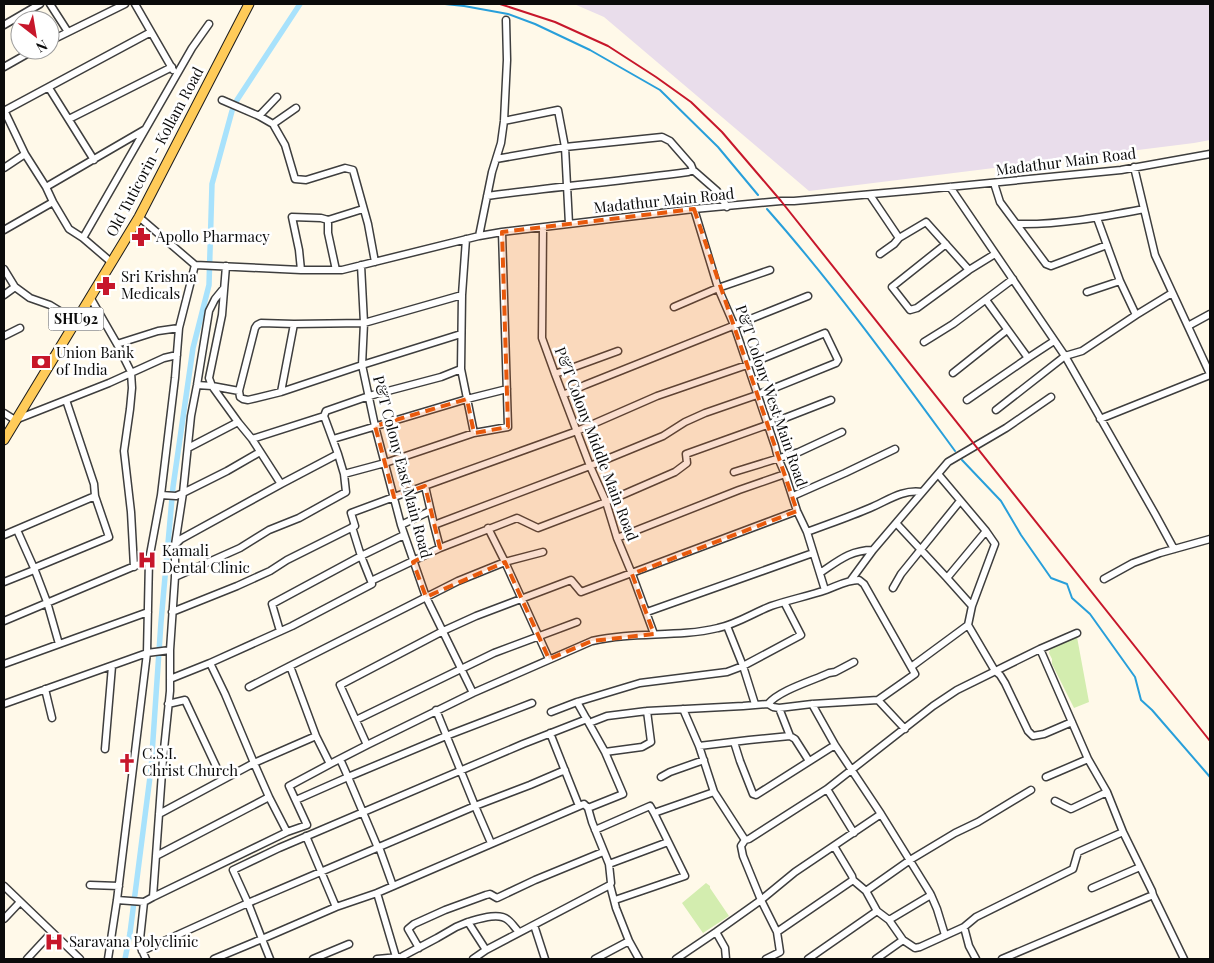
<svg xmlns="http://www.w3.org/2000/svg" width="1214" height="963" font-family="'Playfair Display',serif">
<rect width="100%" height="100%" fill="#fff9e9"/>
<path fill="#e9ddeb" d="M574,4H1210V140L1194,143L809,191L604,17Z"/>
<path fill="#d3edaf" d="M1077,637L1089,702L1074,708L1052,664V659L1049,653L1051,646Z
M706,883L710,886V888L729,916L703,933L682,903Z"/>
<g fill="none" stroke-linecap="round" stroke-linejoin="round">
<path stroke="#289fda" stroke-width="2" d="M445,4L464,6L508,14L535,24L590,50L660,90L718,147L758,195
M767,209C835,286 895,369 955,451
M962,460L1001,501L1021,535L1051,578L1067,584L1072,598L1090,614L1135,677L1141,700L1152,710L1210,777"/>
<path stroke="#a8e2fc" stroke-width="5.5" d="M237,100L300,4
M125,959L130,933L151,769L161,622L173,487L193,348L209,285L212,184L232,111"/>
<g stroke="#3e3e3e" stroke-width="9">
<path id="minor" d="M50,4L68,32
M135,4L173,70
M4,25L40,4
M50,41L125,4
M4,67L34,50
M49,88L94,160
M222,100L259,116L273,124L285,145L295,179L306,180L345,168L353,170L368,224L375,262
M4,110L25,154L46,187L53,202L69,229L83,238
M4,111L151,32
M259,116L277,97
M69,119L172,67
M504,121L558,110L565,147L569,224
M273,124L296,108
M496,159L565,147L662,137L670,141L691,165L693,170L717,191L727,207
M1134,167L1155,255L1210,374
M4,168L25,154
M994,183L1000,202L1046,264L1051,266L1107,245
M46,187L144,130
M950,187L1065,356L1155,514L1174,549
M870,195L899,238
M487,196C554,187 621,181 688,172L693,170
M694,209L718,288L734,325L775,446L778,458L785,474L797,511L807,532L825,590
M139,217L195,265L301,270H342L479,236L502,232L694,209L781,201H794L918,190L1121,170L1210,154
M1097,218L1120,281L1136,315
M1017,224C1059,225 1102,217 1144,209
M543,228L542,338L555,374L590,466L606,502L617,538L632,574L654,634
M4,230L53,202
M479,236L492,172L501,143L504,121L507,60L506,20
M466,239L462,295L461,369L474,433
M946,244L892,287L910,310L917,308L969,270L995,254
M880,254L894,244L899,238L926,222L969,270
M111,262L83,238L192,48L209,24
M361,265L364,323L362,365L375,426L401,525L426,597L473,693
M226,266L222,315L209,378L212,386L238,422
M4,269L15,287L30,298L50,305L76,321
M301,270L299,250L292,217L321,218L328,220
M336,270L328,233V220L363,209
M1087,292L1120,281
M4,295L15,287
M90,297L117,344L131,372L132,388L130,409L124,451L131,512L134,567
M986,300L1028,358
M674,307L718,288L770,270
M1188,326L1210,314
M461,334L362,365L281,392L248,400L243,399L240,397L239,391L255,328L257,325L261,323L294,324L364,323L462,295
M4,336L20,328
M924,342L953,324L1013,279
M117,344L158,331L179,328
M953,373L1007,330
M555,374L618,351
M197,385L212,386L239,391
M281,392L294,324
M563,395L585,385L808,296
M967,400L1028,358L1054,341
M996,410L1065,356L1082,351L1136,315L1172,293
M4,413L15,420L109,383L164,358L177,355
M1100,419L1210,375
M252,439L324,416
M333,439L467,399L507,389
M188,448L238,422L252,439L281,484L338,454L324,416L326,411L369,396L441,377L461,369
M338,454L344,474L385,463L474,433L508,427L502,232
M734,472L799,452L842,432
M425,486L434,525L440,548
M161,495L176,496L183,493L227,471L260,452
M793,496L845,473L895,449
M896,523L947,578L986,531L938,474
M401,525L430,511
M352,527L361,556L371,581
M488,528L505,562L543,552
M17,530L34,568L47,602L59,644
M807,532C828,524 849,517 870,508C887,501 902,489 922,492
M4,535L95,496
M617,538L739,490L785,474
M175,545L181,539L281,484
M873,550L948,462L1006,428L1051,397
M34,568L109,537L95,496L94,484L66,400
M820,573C838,561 850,550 873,550L851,580
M175,577L240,548L269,530L299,518L346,492L344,474
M947,578L972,606L968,625L995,671L1000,675L1005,683L1028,731L1033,736L1044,734L1072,722
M1104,579L1133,563L1160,553L1210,539
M4,582L34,570
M893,588L901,574L960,501
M972,606L995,544L986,531
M172,612L237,586L270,571L287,560L355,526L351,513L394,497L577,431L657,396L747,365L825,333L838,360L836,363L757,395L705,413L685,422L663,436L590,466L434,525
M647,612L813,553
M4,621L149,560
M727,626L743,666L755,704
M280,631L272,604L363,555L404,535
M1040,649L1088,759L1107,792L1123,832L1152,891L1153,895L1184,959
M4,664L148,612
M911,667L968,625
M170,679L210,663
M249,687L290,666
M45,689L52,718
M878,700L905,729
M577,702L605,752L623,794L588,808
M4,704L147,653L170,650
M168,704L185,700L222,779
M768,704C780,690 812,681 829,673L835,672L854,662
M812,704L835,745L881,814L930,893L931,895L889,920
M683,709L699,746L714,792
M436,710L475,806L491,843
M551,712L577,702L640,683L727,672L743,666L801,635L784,602
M356,720L494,653L577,622
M589,723L607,716L647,711L743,706L768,704L773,707L779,708L812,704L878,700L915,674L864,584L859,580C847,580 837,586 826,590C808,596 789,600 771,606C753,613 737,624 718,628C677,638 634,631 592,641L473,693L367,745L340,685L443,631L476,616L571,580L581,592L797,511
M550,733L579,806
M790,736L795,739L809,761
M734,742L740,761L753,794L756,795L835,745
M367,745L330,764L316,736L290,666L458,581L505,562L549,659
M699,746L749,740L790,736L779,708
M105,749L112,666
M605,752L642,747L651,742L647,711
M565,770L530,785L475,806L248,903L233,870L279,848L523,744L587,719
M661,777L670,772L704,760
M1046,777L1088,759
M827,789L854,833
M296,800L348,777L340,759
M1055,801L1071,809L1107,792
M159,814L254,763L225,694L210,663L292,626L372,584L371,581L440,548L517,518L538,528L606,502L675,472L687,463L686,454L767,425L831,400
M595,830L650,806L654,813
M287,832L269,797L254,763L316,736
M834,846L852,876L853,880L866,891L877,911L889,920L903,940L915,948L920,947L964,927L976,917L1073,869L1078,852L1123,832
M379,847L393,886
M378,848L348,777L446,736L532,703
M156,856L269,797
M609,864L668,842
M90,885L119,886
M610,885L616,908L629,941L639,959
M4,886L80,959
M1092,888L1140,867
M866,891L910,860L955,833L978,822L1031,790
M377,893L396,957
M931,895L937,909L945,935
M153,897L287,832L307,825L289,786L330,764
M117,900L144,902L140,939L141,948L146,959
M615,900L685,876L654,813L714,792L745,840
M144,902L153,897L163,759L170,691V650L175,577V545L183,493L191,416L197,385L209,311L215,299L224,288
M336,907L377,893L584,804L588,808L592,822L609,864L611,883L610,885L486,950L468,922L456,927L437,938L403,956
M4,919L20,902
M468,922C479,919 499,912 508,920C512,923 515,928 519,932
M534,925L545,959
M964,927L969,946L976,959
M716,932L725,948L726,959
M777,932L853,880
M419,948L408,929L414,924L445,910L486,895L490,894L497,898L535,880L603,852
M142,951L248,903L262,939L336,907L306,836
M27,959L52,932
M108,959L117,900L147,653L149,560L161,495L175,378L179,328L195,265
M214,959L262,939L270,959
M313,959L349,944
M377,959L399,957
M473,959L486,950
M595,959L629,941
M676,959L716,932L761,900L795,872L881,814
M766,959L780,952L777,932L761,900L743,856L741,846L745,840L749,839L827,789L933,706L957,690L1040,649L1077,633
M808,959L877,911
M876,959L903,940
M1002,959L1153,895"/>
</g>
<g stroke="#1c1c1c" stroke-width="11">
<path id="major" d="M4,440L139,217L249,4"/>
</g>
<use href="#minor" stroke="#fff" stroke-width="6"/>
<use href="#major" stroke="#ffcb59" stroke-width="9"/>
<path stroke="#c7172b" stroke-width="2" d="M500,4L555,22L608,46L656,77L691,102L722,132L781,201L1210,741"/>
</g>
<path fill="#e8590c" fill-opacity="0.2" stroke="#e8590c" stroke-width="4" stroke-dasharray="10 6" stroke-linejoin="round" d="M694,209L797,511L632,574L654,634L592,641L549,659L505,562L426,597L413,562L440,548L425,486L394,497L375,426L467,399L474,433L508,427L502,232Z"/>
<defs>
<g id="pharmacy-bare" transform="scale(1.5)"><path d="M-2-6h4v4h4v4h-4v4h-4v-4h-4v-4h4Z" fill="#c7172b" stroke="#fff" stroke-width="2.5" paint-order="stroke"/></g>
<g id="bank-bare" transform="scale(1.5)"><path d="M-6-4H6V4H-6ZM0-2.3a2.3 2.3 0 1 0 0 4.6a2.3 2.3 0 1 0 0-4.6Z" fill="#c7172b" stroke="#fff" stroke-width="2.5" paint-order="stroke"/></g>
<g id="hospital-bare" transform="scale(1.5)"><path d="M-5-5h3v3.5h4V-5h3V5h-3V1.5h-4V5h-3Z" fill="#c7172b" stroke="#fff" stroke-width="2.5" paint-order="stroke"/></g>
<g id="church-bare" transform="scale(1.5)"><path d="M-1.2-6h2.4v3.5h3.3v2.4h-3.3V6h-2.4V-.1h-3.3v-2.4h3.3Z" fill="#c7172b" stroke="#fff" stroke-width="2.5" paint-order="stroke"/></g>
</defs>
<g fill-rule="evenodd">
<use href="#pharmacy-bare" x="141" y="237"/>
<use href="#pharmacy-bare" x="106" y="286"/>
<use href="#bank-bare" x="41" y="362"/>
<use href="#hospital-bare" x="147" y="560"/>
<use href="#church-bare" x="127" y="763"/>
<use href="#hospital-bare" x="54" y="942"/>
</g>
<g text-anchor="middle" stroke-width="5" stroke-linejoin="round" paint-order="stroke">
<rect fill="#fff" stroke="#545454" stroke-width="1" x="48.5" y="307.5" width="55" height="23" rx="4"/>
<g font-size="14" font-weight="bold" fill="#0b0b0b">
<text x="76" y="324">SHU92</text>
</g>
<g font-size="15" fill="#0b0b0b" stroke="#fff">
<text transform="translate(155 152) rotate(-62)" y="5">Old Tuticorin - Kollam Road</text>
<text transform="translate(1066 162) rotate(-7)" y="5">Madathur Main Road</text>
<text transform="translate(664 201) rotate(-6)" y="5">Madathur Main Road</text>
<text transform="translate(771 396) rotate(71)" y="5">P&amp;T Colony West Main Road</text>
<text transform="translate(596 444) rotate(69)" y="5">P&amp;T Colony Middle Main Road</text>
<text transform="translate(402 467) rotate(75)" y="5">P&amp;T Colony East Main Road</text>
</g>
<g font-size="15" fill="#0b0b0b" stroke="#fff" text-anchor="start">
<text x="156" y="242">Apollo Pharmacy</text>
<text x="121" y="282">Sri Krishna<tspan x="121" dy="17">Medicals</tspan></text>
<text x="56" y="358">Union Bank<tspan x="56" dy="17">of India</tspan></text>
<text x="162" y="556">Kamali<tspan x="162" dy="17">Dental Clinic</tspan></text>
<text x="142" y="759">C.S.I.<tspan x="142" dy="17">Christ Church</tspan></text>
<text x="69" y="947">Saravana Polyclinic</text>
</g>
</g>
<rect width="1214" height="963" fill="none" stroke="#0b0b0b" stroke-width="10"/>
<g transform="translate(35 35) rotate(149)"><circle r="24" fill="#ffffff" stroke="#9d9d9d"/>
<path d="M0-4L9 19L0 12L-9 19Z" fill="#c7172b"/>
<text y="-8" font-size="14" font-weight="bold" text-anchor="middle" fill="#0b0b0b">N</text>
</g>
</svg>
